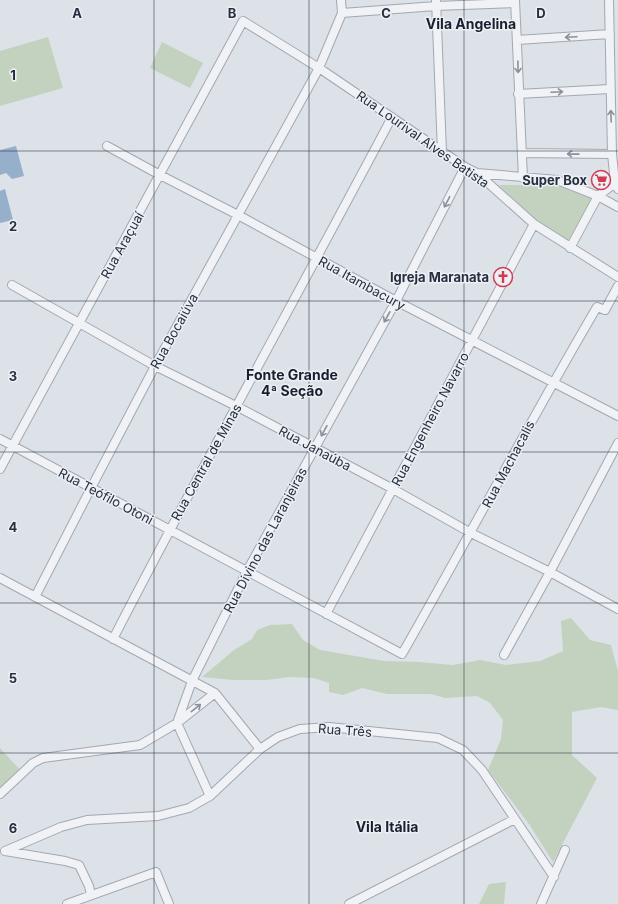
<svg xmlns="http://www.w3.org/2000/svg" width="618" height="904" font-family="Inter,sans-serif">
<rect width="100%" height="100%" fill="#dde1e8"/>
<path fill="#c3d2be" d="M48,37L63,88L0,106V51Z
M162,42L203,63L190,88L150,68Z
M499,185H555L592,199L568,241L537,222Z
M571,618L590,640L611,645L618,671V710L601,707L572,712V755L597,778L553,862L529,824L488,770L501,739L503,720L490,703L477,696L445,698L431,694H387L362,688L343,695L329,692V683L314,678L289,677L267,680H233L202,677L234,650L252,639L257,630L270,625L292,624L303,640L320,650L384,661L419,662L453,665L480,660L506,665L540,661L563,651L561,621Z
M0,748L22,772L0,792Z
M506,882L504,904H479L489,884Z"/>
<path fill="#96afca" d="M16,146L24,176L12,179L6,173L0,175V150Z
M5,189L13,220L0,223V191Z"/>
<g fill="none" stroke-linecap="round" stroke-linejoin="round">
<g stroke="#a2a8b2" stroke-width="10">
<path id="minor" d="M436,0L442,152
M515,0L523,178
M609,0L612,154L615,183L618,189
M342,13L436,6L515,3
M517,40L610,34
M518,94L610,89
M107,146L160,175L238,215L396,301L618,416
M522,153L612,154
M477,173L557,180L598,196L618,207
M570,248L598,196L615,183
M12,285L155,366L236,406L393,489L471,533L550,572L618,609
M0,439L402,654C468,539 530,421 597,307L605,310L618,286
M0,469L243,21L319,68L465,167L477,173L534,224L618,277
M0,578L215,693L260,749
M35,597L91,488L155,366L319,68L342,13L341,0
M326,614L534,224
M113,639C203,464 300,291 392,117
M504,655L550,572L618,443
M0,794L33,763L43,758L140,745L177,723L215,693
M210,796L177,723L192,681L247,571L396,301L465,167
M5,851L61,827L87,820L158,816L189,808L210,796L260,749L278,737L300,729L329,727L438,738L463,750L482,770L554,877
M5,851L65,861L79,865L89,886L91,895
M67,904L156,872L169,904
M349,904L515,819
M541,904L565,850"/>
</g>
<use href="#minor" stroke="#f0f2f6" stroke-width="8"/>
</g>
<defs><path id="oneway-shaft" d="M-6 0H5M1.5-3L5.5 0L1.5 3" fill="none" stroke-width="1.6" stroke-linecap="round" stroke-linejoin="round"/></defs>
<g stroke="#8b909a">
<use href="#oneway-shaft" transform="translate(571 37) rotate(177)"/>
<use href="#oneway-shaft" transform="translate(518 67) rotate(89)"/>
<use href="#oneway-shaft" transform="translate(557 92) rotate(-3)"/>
<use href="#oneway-shaft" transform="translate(611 116) rotate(-92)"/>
<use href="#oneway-shaft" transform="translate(573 154) rotate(-179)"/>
<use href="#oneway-shaft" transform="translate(447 202) rotate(117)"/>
<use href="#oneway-shaft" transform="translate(387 317) rotate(119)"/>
<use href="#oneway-shaft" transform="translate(324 431) rotate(119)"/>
<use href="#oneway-shaft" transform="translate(196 708) rotate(-38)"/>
</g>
<path fill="none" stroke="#262f3f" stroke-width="1" stroke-opacity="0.55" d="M154,0V904M309,0V904M464,0V904M0,151H618M0,301H618M0,452H618M0,603H618M0,753H618"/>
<defs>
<g id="supermarket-ring" transform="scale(1)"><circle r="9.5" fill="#ecf0f5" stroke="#d33b51" stroke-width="1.5"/><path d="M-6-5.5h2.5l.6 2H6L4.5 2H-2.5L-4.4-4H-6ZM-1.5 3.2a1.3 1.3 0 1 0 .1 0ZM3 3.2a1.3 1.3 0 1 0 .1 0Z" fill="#d33b51"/></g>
<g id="church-ring" transform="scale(1)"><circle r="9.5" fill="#ecf0f5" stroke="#d33b51" stroke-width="1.5"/><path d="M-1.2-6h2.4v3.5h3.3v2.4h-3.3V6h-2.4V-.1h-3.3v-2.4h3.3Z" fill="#d33b51"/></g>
</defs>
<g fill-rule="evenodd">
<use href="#supermarket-ring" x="601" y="180"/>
<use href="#church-ring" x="503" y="277"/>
</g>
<g text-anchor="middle" stroke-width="3" stroke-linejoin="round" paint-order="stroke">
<g font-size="13" fill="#262f3f" stroke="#ecf0f5">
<text transform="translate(423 139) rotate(35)" y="5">Rua Lourival Alves Batista</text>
<text transform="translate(122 245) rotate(-61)" y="5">Rua Araçuaí</text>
<text transform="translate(362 283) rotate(29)" y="5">Rua Itambacury</text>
<text transform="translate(174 331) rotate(-61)" y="5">Rua Bocaiúva</text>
<text transform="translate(430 419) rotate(-62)" y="5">Rua Engenheiro Navarro</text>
<text transform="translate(315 448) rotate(28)" y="5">Rua Janaúba</text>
<text transform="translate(206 462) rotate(-61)" y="5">Rua Central de Minas</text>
<text transform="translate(508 464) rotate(-62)" y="5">Rua Machacalis</text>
<text transform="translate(106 496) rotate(28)" y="5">Rua Teófilo Otoni</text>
<text transform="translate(265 540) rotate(-62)" y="5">Rua Divino das Laranjeiras</text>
<text transform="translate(345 730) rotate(4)" y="5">Rua Três</text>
</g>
<g font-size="13" font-weight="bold" fill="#262f3f" stroke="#ecf0f5" text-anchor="end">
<text x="587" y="185">Super Box</text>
<text x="489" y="282">Igreja Maranata</text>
</g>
<g font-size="14" font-weight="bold" fill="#18202f" stroke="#ecf0f5">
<text x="471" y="29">Vila Angelina</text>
<text x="292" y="380">Fonte Grande<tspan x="292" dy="16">4ª Seção</tspan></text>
<text x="387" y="832">Vila Itália</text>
</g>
</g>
<g font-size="13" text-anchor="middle" font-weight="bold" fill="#262f3f" stroke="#ecf0f5" stroke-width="3" stroke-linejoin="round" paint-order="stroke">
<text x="77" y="18">A</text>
<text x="232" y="18">B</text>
<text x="386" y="18">C</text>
<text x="541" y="18">D</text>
<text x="13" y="80">1</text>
<text x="13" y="231">2</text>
<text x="13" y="381">3</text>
<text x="13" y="532">4</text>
<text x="13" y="683">5</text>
<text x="13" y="833">6</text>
</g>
</svg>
